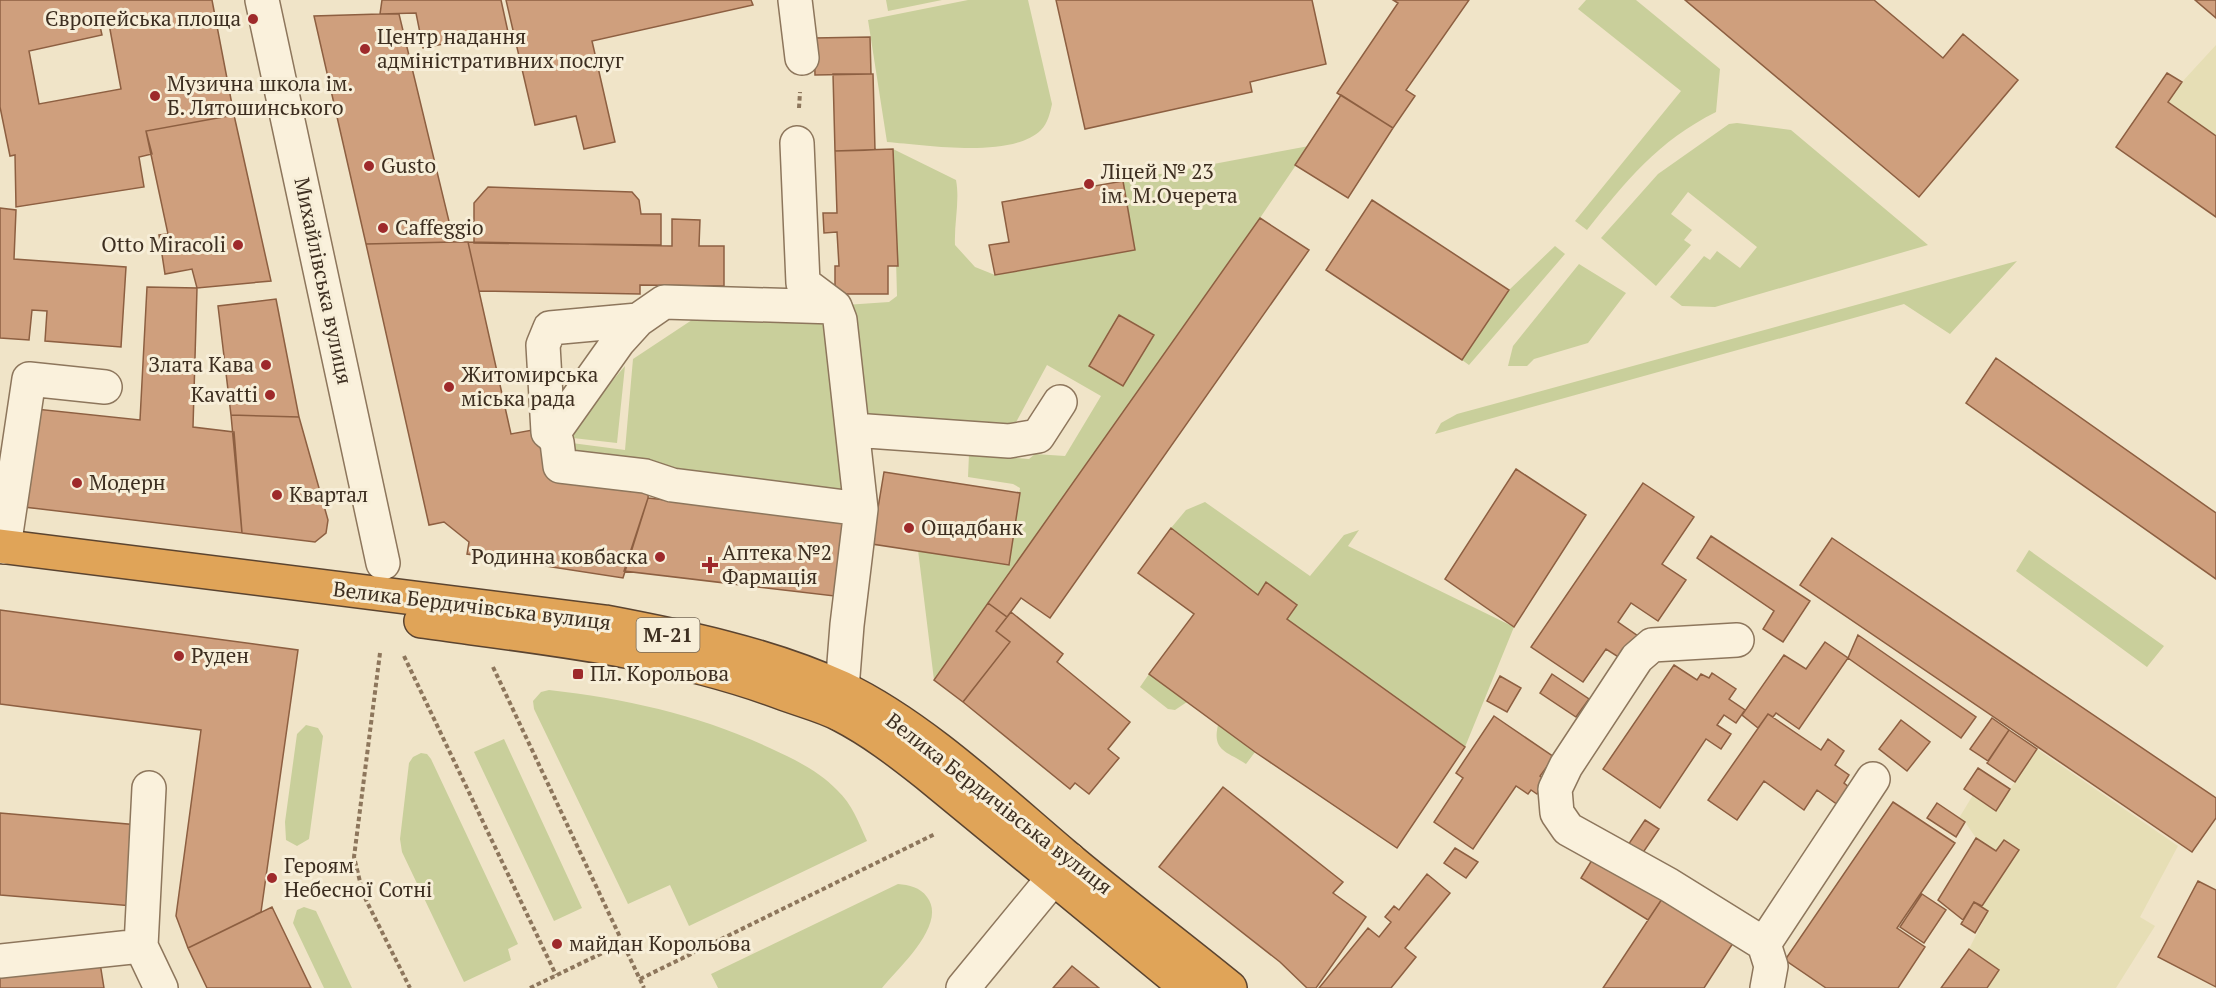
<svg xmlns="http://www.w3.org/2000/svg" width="2216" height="988" font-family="'PT Serif',serif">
<rect width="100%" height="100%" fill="#f0e4c8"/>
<path fill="#e6deb5" d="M2216,45V136L2168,102L2182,82Z
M2037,749L2178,846L2140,917L2155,926L2116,988H1987L1999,969L1969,949L1988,911L1982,906L2019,850L2004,840L1996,851L1976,838L1965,822L1959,818L1973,795L1996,810Z"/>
<path fill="#c9cf9b" d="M886,0H942L888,11Z
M968,0H1028L1052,104C1050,113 1048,123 1041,130C1012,159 926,145 887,142L868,20Z
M1586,0H1636L1720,69L1716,112C1658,141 1626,181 1587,230L1575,221L1681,91L1578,9Z
M1737,123L1791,130L1928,245L1715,307L1682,306L1670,297L1704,256L1710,260L1717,251L1740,268L1757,247L1688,192L1671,214L1692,230L1684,240L1691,245L1656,286L1601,238L1658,174L1729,124Z
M1309,146L1260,218L934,680L918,550L1009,564L1020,488L1013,484L968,477L969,454L1029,459L1035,454L1065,456L1101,396L1047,365L1014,426L866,419L845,305L889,302L897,296L893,149L956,180C960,201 954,223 955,245L975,267L995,275L1135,250L1123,181Z
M1555,246L1565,254L1469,365L1462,360L1509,290Z
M2017,261L1950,334L1904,304L1435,434L1441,423L1457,414Z
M1579,264L1626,293L1588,343L1534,359L1527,366H1508L1513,346Z
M701,314L831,317L842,488L841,496L650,472L562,448L564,442L625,450L633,359Z
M625,366L617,443L564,437Z
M1205,502L1310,576L1344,535L1359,530L1348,546L1514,627L1465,747L1287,619L1297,604L1266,583L1258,595L1171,528L1186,510Z
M2029,550L2164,646L2147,667L2016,571Z
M1149,674L1187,702L1175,710L1168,709L1140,687Z
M549,690C627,699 700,715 772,749C794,759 820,772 837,790C852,804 859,823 867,841L689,926L670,885L628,904L534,709L533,701L541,692Z
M306,725L318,728L323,736L309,839L297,846L286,840L285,822L297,734Z
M1218,725L1255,752L1246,764C1226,751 1212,751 1218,725Z
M504,739L582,908L554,921L474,752Z
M421,753L427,754L431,759L518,944L508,949L511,960L464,982L402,852L400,839L409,763L413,757Z
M898,884C909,885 920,887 927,897C948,924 898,968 882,988H718L711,974Z
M304,907L316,911L352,988H324L293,923L297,910Z"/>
<path fill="#cf9f7d" stroke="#8d5f41" stroke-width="1.5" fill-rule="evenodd" d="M0,0H212L234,115L146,131L152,154L139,157L144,187L16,207L15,155L10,156L0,107ZM109,24L121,89L39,104L29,51L102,35L100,26Z
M382,0H501L508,32L423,48L416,13L380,14Z
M506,0H751L753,5L592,41L615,142L584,149L576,116L535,125Z
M1056,0H1312L1326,64L1250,82L1252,92L1085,129Z
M1393,0H1469L1406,90L1415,96L1393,128L1337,93L1398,3Z
M1685,0H1874L1943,58L1963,34L2018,80L1919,197Z
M2195,0H2216V18Z
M380,14H399L454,242L366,244L314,16Z
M870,37L871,74L815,75L814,38Z
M2167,73L2182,82L2168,102L2216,136V217L2116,147Z
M833,74H873L875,150L835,151Z
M1341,95L1393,128L1348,198L1295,165Z
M234,115L271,281L197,288L192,269L165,274L159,235L168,234L146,131Z
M893,149L898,266H888V294H835V266H839L837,232L824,233L823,213H837L835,151Z
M1123,181L1135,250L995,275L989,245L1009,242L1002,202Z
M488,187L632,192L639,200L641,214H661V245L474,243V203Z
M1372,200L1509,290L1462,360L1326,270Z
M0,208L16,210L14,259L126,267L121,347L45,341L47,311L32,310L29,340L0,338Z
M1260,218L1309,250L1050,618L1021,598L1007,617L988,603Z
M672,219L700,220L699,246H724V286L640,285V294L479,291L468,242L672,246Z
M454,242H468L511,434L538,429L553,469L649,485L648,498L623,578L467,554L469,542L444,522L429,525L366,244Z
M147,287L197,288L193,427L234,432L242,533L24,507L36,409L140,420Z
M276,299L299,417L231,415L218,306Z
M1119,315L1154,335L1123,386L1089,366Z
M1996,358L2216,513V579L1966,403Z
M231,415L299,417L328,520L326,533L315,542L242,533Z
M1516,469L1586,515L1514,627L1445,579Z
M884,472L1020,493L1009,565L872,544Z
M1643,483L1694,517L1662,564L1686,580L1658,621L1631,603L1618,622L1638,636L1623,660L1606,649L1583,682L1531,647Z
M648,498L852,521L843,597L624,571Z
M1171,528L1258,595L1266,582L1297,605L1287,619L1465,747L1397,848L1255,752L1149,674L1194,614L1138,573Z
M1711,536L1810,601L1783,642L1763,629L1774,611L1697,558Z
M1832,538L2216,798V818L2192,852L1800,585Z
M988,603L1007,617L996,631L1010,642L963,702L934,680Z
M0,610L298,650L261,912L188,948L176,916L201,730L0,704Z
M1011,612L1063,654L1057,662L1130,722L1108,749L1119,758L1089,794L1075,783L1070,789L963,702L1010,642L996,631Z
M1858,635L1976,717L1961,738L1848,658Z
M1825,642L1848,658L1799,729L1776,713L1773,717L1768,714L1758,728L1742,715L1784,655L1806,669Z
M1674,665L1697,680L1701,674L1709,678L1712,673L1736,689L1729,699L1745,710L1736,723L1724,715L1717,725L1731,734L1721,749L1706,739L1660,808L1603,769Z
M1552,674L1589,699L1576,717L1540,693Z
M1500,676L1521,688L1507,712L1487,701Z
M1768,714L1821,750L1828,739L1844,751L1835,765L1849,775L1844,783L1850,788L1838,805L1817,790L1804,810L1764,781L1737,820L1708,800Z
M1494,716L1554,757L1540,776L1547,781L1537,794L1531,790L1528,794L1516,786L1473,849L1434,822L1463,778L1456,773Z
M1992,718L2009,730L1988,761L1970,749Z
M1901,720L1930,742L1907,771L1879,749Z
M2009,730L2037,749L2015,782L1987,763Z
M1978,768L2010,789L1996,811L1964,789Z
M1223,787L1343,882L1333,893L1366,917L1316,988H1307L1280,962L1159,867Z
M1893,802L1955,843L1897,928L1925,947L1898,988H1826L1785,960Z
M1937,803L1965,822L1956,837L1927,818Z
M0,813L139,825L133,906L0,895Z
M1645,820L1659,829L1642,854L1628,845Z
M1976,838L1996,851L2004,840L2019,850L1982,906L1974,902L1963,920L1938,900Z
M1455,848L1478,862L1466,878L1444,863Z
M1592,860L1662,899L1648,920L1581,878Z
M1427,874L1450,893L1405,948L1416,957L1391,988H1319L1368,928L1379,937L1391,922L1385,917L1394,906L1399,910Z
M2198,881L2216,890V987L2158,957Z
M1922,894L1946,910L1924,943L1900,927Z
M1662,899L1735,940L1704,988H1603Z
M1974,902L1988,911L1975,933L1961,924Z
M272,907L311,988H207L188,948Z
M1969,949L1999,970L1987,988H1941Z
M100,963L104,988H0V978Z
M1072,966L1099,988H1053Z"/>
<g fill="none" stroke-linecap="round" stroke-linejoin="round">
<g stroke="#8d765c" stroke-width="36">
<path id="minor" d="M262,0L383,563
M795,0L802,58
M797,143L803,283L835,307L840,320L861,509L847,625L840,714
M638,320L550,328L543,345L548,432L552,435L618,342L638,320L664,302L835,307
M853,430L1009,441L1038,436L1060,402
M552,435L557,442L560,466L645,476L672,485L861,509
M4,547L29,379L105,387
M1737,640L1652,645L1637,658L1566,766L1555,789L1557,813L1568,829L1669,885L1764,944L1771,966L1767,988
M1764,944L1873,779
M141,946L161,988
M0,961L141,946L149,788
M963,988L1069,859"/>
</g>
<g stroke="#5b4430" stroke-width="36">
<path id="highway" d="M0,546L605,622C684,637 768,654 842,688C920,725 997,798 1063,854C1117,900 1175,943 1230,988
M421,621C544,638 669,650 785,694C804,701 824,706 841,715C872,731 899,752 927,774L1187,988"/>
</g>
<path stroke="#8d765c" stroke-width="4" stroke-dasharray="4.5 3" stroke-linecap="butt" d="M799,108L800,92
M380,653L354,857L363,894L410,988
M404,656L556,975
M493,667L644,988
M640,979L935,834
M530,988L623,943"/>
<use href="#minor" stroke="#faf1dc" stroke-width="33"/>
<use href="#highway" stroke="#e0a458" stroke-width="33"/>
</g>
<g fill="#9e2a2b" stroke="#f7eed8" stroke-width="2">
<circle cx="253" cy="19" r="6"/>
<circle cx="365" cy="49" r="6"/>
<circle cx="155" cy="96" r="6"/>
<circle cx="369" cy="166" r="6"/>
<circle cx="1089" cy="184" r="6"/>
<circle cx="383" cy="228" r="6"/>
<circle cx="238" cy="245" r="6"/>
<circle cx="266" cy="365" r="6"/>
<circle cx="449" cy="387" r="6"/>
<circle cx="270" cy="395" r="6"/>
<circle cx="77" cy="483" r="6"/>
<circle cx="277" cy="495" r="6"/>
<circle cx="909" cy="528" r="6"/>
<circle cx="660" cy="557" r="6"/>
<path d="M707 556h6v6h6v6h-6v6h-6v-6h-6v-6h6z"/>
<circle cx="179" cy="656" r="6"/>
<rect x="572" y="668" width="12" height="12" rx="3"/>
<circle cx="272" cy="878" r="6"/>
<circle cx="557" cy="944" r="6"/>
</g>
<g text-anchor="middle" stroke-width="6" stroke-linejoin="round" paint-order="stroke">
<rect fill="#f7eed8" stroke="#756857" stroke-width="1.5" x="636.5" y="618" width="63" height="34" rx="4.5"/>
<g font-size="20" font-weight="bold" fill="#3d2e20">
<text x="668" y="642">М-21</text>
</g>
<g font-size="21" fill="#3d2e20" stroke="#f7eed8" text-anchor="start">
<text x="241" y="26" text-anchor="end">Європейська площа</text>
<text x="377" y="44">Центр надання<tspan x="377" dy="24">адміністративних послуг</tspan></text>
<text x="167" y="91">Музична школа ім.<tspan x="167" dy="24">Б. Лятошинського</tspan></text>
<text x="381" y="173">Gusto</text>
<text x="1101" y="179">Ліцей № 23<tspan x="1101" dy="24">ім. М.Очерета</tspan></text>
<text x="395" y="235">Caffeggio</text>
<text x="226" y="252" text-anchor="end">Otto Miracoli</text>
<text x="254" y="372" text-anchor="end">Злата Кава</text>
<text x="461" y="382">Житомирська<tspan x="461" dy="24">міська рада</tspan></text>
<text x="258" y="402" text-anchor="end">Kavatti</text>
<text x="89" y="490">Модерн</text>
<text x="289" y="502">Квартал</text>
<text x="921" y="535">Ощадбанк</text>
<text x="722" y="560">Аптека №2<tspan x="722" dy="24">Фармація</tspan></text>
<text x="648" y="564" text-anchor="end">Родинна ковбаска</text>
<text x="191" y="663">Руден</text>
<text x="590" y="681">Пл. Корольова</text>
<text x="284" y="873">Героям<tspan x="284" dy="24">Небесної Сотні</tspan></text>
<text x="569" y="951">майдан Корольова</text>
</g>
<g font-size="21" fill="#3d2e20" stroke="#f7eed8">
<text transform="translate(323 281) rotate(78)" y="7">Михайлівська вулиця</text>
<text transform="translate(472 606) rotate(7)" y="7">Велика Бердичівська вулиця</text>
<text transform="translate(999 804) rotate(38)" y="7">Велика Бердичівська вулиця</text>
</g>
</g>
</svg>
